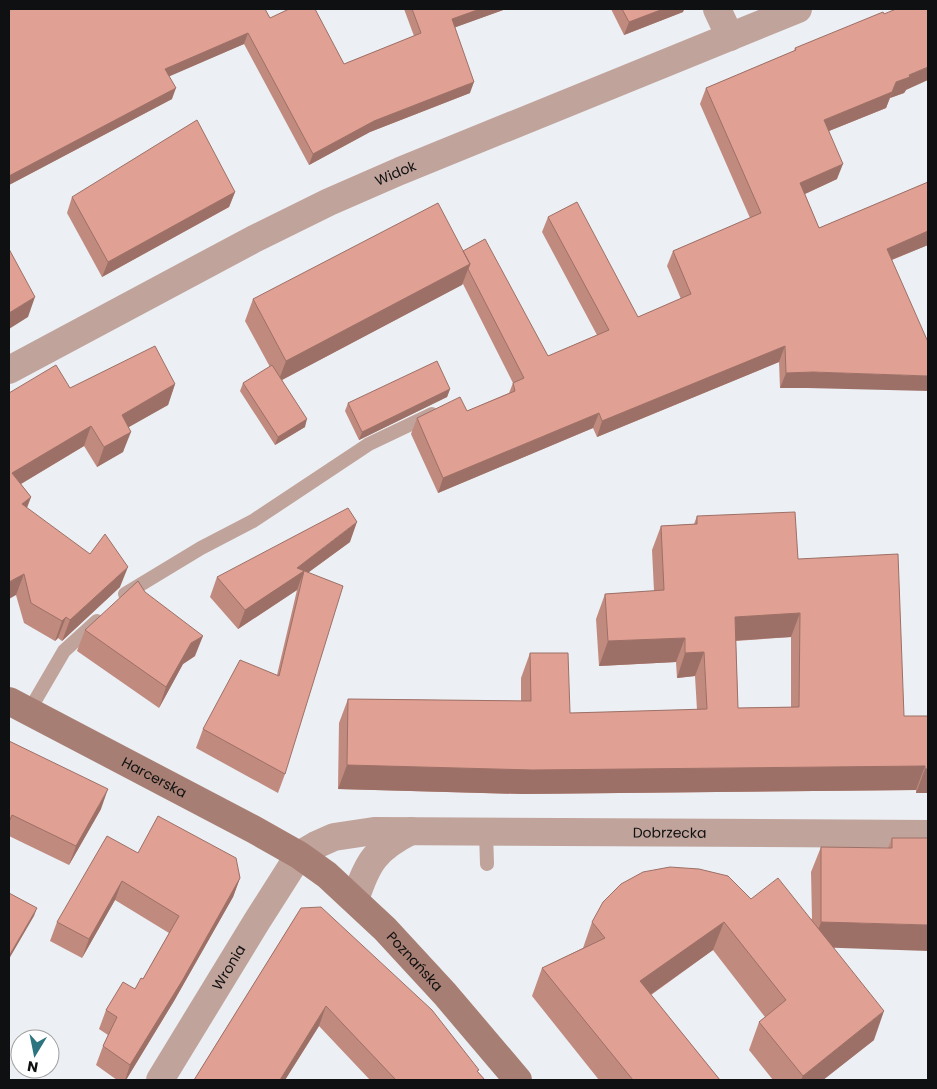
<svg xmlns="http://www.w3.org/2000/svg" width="937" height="1089" font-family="Poppins,sans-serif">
<rect width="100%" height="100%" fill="#eceff3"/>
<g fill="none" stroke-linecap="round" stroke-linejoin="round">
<path stroke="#c0a39b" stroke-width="14" d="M125,594L201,548L253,521L369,444L432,414
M29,711L64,651L97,621
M486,832L487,864"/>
<g stroke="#c0a39b" stroke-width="28">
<path d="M717,9L730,37"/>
<path id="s1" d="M9,370L254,239L329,202L400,171L798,9"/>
<path d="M355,900C367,863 375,849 411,831"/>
<path id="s2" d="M160,1080L257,921L299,855L316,845L334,837L374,831L928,834"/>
</g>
<path stroke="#a77e73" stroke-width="28" id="s3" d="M9,701L253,829L299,855L327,875L385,929L445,994L518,1080"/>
</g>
<path fill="#c18a7e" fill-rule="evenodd" d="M9,9L270,18L344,64L414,36L404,9H506L455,27L470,93L370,132L309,165L244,44L169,76L172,99L9,185Z
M611,9H684L683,12L624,35Z
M795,48L906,90L904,93L890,98L886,108L829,131L837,179L805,194L819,228L928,182V245L892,260L807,388H780L779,362L597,437L593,428L438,493L411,434L417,418L467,411L509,393L513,383L463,284L282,380L305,427L275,445L240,391L243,383L270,367L245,321L253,299L463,251L548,356L597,335L542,232L548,217L638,317L681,299L667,266L673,251L750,218L700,104L706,88L794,51Z
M235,192L229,207L102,277L67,213L72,197Z
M175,384L168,405L128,427L123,452L97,467L84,446L21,484L31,497L27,508L120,587L62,641L58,638L55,641L24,623L16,595L9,393L70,388Z
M450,389L447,397L359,440L345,411L348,403Z
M697,516L798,559L904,716H928V793H916V790L523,794L338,789L339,723L348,699L521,701V678L530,653L570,713L697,710L695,676L677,678L676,662L599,666L596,619L605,594L654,591L652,550L661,526L694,524ZM791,637V707L738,708L736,641Z
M350,542L309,572L285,774L278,793L196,748L203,729L277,675L297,590L238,629L210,597L217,577Z
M145,592L195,656L183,664L159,708L77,651L85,630Z
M9,741L101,809L69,865L9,836Z
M892,838H928L834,948L874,1040L823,1080H773L749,1050L759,1022L765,1017L713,950L651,995L720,1080H599L532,996L542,968L583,948L592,922L751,899L812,919L811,872L821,847L888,848Z
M138,853L240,878L233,897L174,1001L126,1080H117L96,1065L103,1046L108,1035L99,1029L106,1010L135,989L143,979L169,933L115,900L82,958L50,941L57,922Z
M301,908L478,1072L485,1080H370L319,1026L285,1080H194Z"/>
<path fill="#9d7067" d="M480,9H506L448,30L452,19Z
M663,9H684L683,12L624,35L629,22Z
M248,33L244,44L161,80L165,69Z
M928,67V80L906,90L904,93L890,98L896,82L909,75Z
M474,82L470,93L370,132L309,165L313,154L374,121Z
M176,88L172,99L9,185V176Z
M892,92L886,108L819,135L824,120Z
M843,164L837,179L794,199L800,183Z
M235,192L229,207L102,277L108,262Z
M928,231V245L881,264L887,249Z
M470,264L462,285L278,382L286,361Z
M35,297L28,317L9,329V313Z
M785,346L779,362L597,437L602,421Z
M813,372L928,376V391L807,388H780L786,373Z
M175,384L168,405L115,435L122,415Z
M450,389L447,397L359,440L362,432Z
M599,413L593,428L438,493L443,478Z
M307,419L305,427L275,445L278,437Z
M91,426L84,446L9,491L12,473Z
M131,432L123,452L97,467L104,447Z
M31,497L23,517L22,504Z
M357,522L350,542L302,577L304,571L297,590L238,629L245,610L297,568Z
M128,567L120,587L62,641L70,620Z
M24,574L16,595L9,599V582Z
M800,613L791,637L727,641L735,617Z
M66,617L58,638L55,641L62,621Z
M203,636L195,656L183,664L159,708L166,687L191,643Z
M685,638L676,662L599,666L608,641Z
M704,652L695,676L677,678L685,653Z
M347,765L925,766L916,790L523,794L338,789Z
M925,769H928V793H916Z
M108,789L101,809L69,865L76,846Z
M240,878L233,897L174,1001L126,1080H125L130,1065Z
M122,881L115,900L82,958L89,939Z
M37,908L34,916L9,959V956Z
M724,922L713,950L629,1010L640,981Z
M821,922L928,925V951L812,947Z
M326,1006L319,1026L285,1080H280Z
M884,1011L874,1040L823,1080H801L803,1076Z"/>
<path fill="#e0a093" stroke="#9d7067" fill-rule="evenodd" d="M9,9H265L270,18L289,9H315L344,64L421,33L412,9H480L452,19L474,82L374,121L313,154L248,33L165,69L176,88L9,176Z
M622,9H663L629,22Z
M896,9H928V67L909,75L910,77L896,82L892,92L824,120L843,164L800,183L819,228L928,182V231L887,249L928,342V376L813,372L786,373L785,346L602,421L599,413L443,478L417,418L460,397L467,411L515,391L513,383L524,378L468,269L470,264L463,251L485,239L548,356L609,330L548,217L577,202L638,317L691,294L673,251L761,213L706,88L796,50L795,48L883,12L884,14Z
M197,120L235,192L108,262L72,197Z
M438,203L470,264L286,361L253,299Z
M9,249L35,297L9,313Z
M155,346L175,384L122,415L131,432L104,447L91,426L12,473L31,497L22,504L90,554L105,534L128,567L70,620L66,617L62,621L31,603L24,574L9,582V393L56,365L70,388Z
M437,361L450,389L362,432L348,403Z
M272,365L307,419L278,437L243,383Z
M348,508L357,522L297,568L343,586L285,774L203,729L240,660L279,676L304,571L245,610L217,577Z
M795,512L798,559L898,554L904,716H928V769H925V766L532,770L347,765L348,699L531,701L530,653H568L570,713L707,709L704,652L685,653V638L608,641L605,594L664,590L661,526L697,524V516ZM800,613L799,707L738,708L735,617Z
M138,581L145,592L203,636L191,643L166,687L85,630Z
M9,741L108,789L76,846L12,815L9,822Z
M158,816L236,858L240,878L182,981L130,1065L103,1046L117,1017L106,1010L123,982L135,989L141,978L143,979L179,916L122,881L89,939L57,922L107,836L138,853Z
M892,838H928V925L821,922V847L892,848Z
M670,867L699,869L728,876L751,899L778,878L884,1011L803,1076L759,1022L786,1000L724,922L640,981L720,1080H633L542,968L605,938L592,922L603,902L621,884L643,872Z
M9,893L37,908L9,956Z
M321,907L432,1010L479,1070L477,1071L485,1080H396L326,1006L280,1080H194L301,908Z"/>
<g text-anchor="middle" stroke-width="4.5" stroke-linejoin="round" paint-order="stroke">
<g font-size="14" fill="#0f1011" stroke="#fff">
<text dy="5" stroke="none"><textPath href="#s1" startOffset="434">Widok</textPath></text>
<text dy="5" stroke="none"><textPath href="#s3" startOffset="164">Harcerska</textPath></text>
<text dy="5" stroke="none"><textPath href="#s2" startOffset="640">Dobrzecka</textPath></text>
<text dy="5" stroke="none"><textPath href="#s3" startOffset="486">Poznańska</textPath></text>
<text dy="5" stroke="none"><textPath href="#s2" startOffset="132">Wronia</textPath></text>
</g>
</g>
<rect width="937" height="1089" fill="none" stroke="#0f1011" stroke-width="20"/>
<g transform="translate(35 1054) rotate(190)"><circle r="24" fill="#ffffff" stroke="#9f9fa0"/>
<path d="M0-4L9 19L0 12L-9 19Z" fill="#2d7481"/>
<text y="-8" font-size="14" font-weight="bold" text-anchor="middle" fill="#0f1011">N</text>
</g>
</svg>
